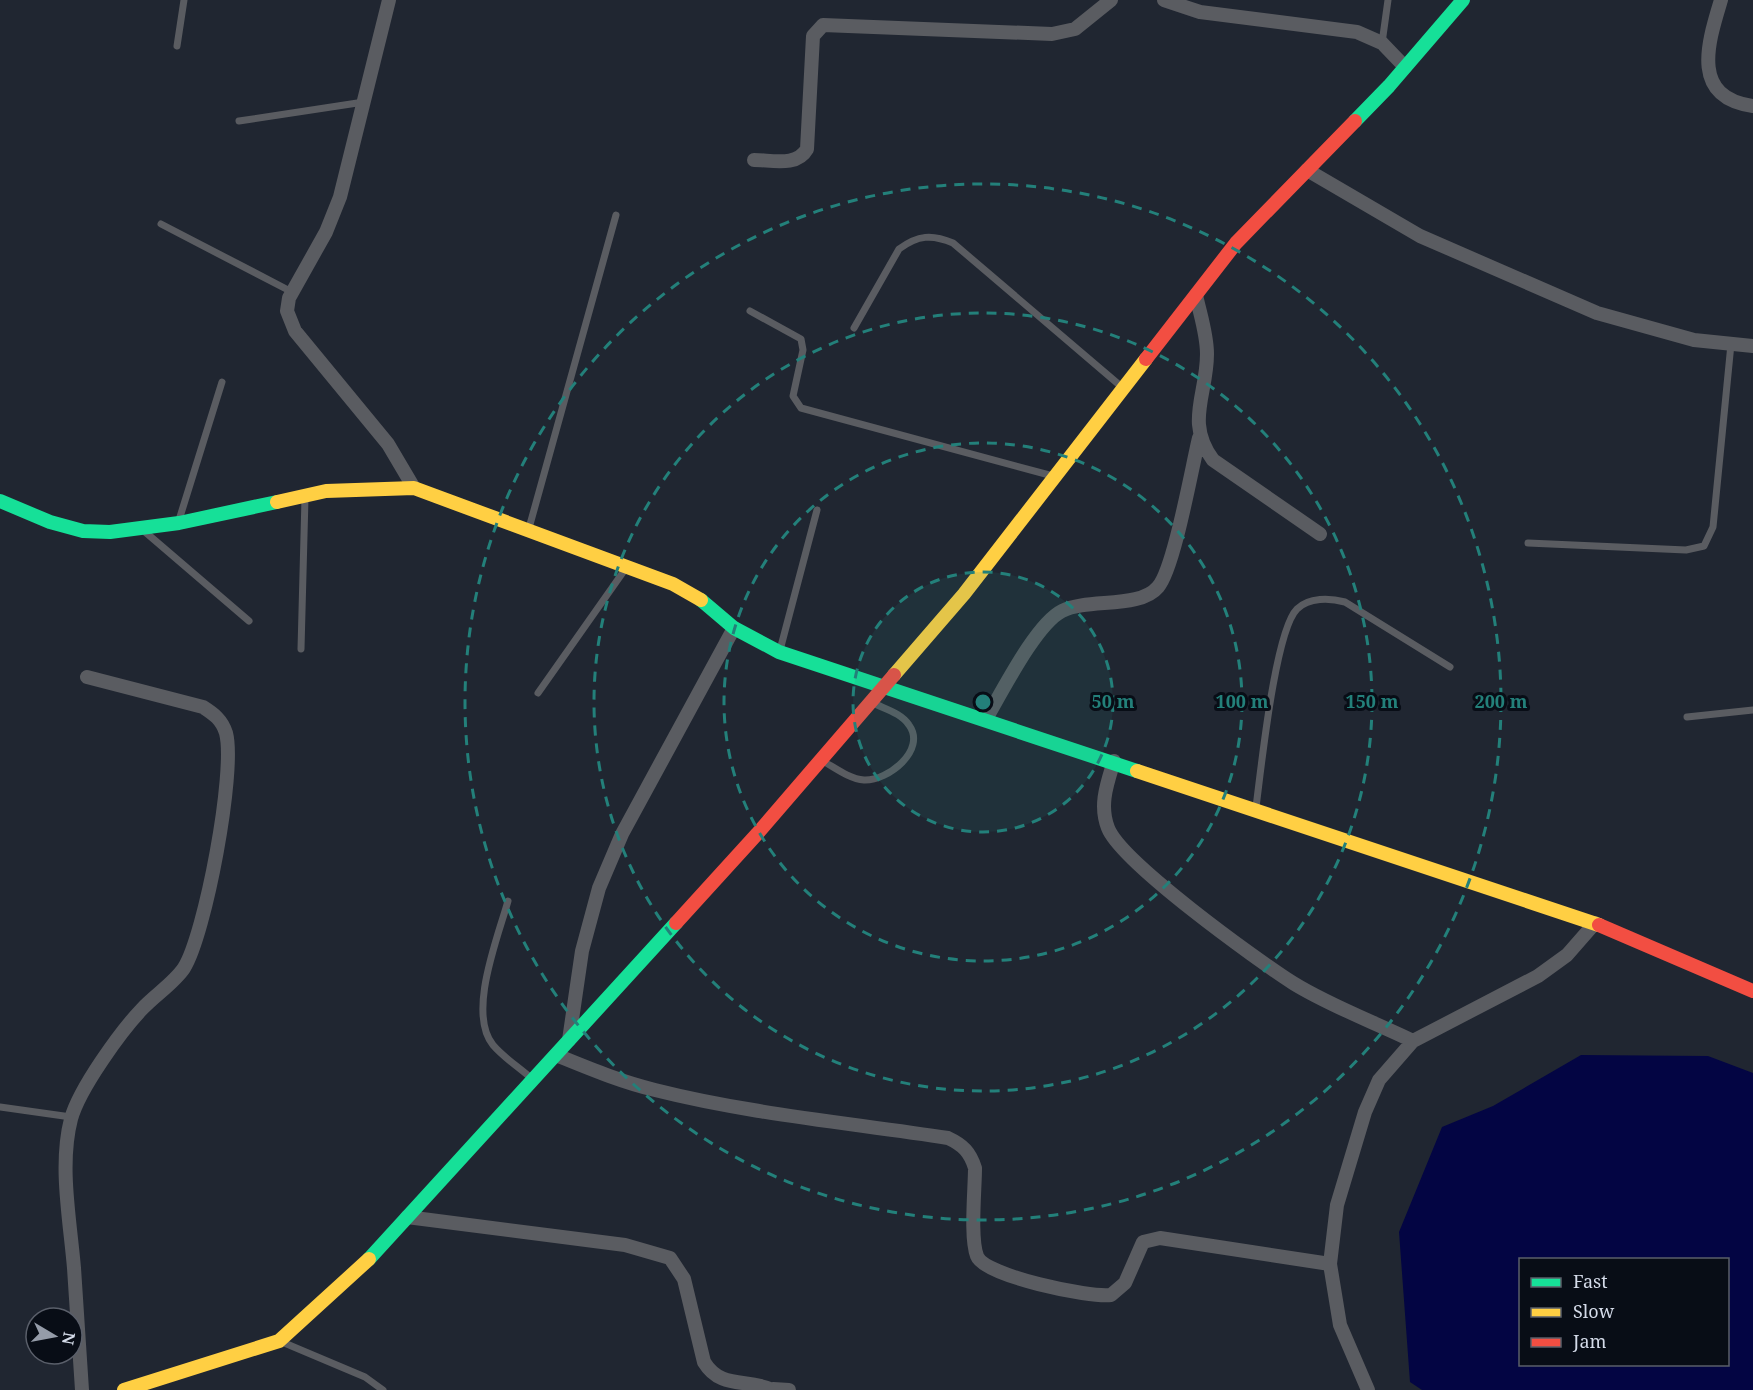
<svg xmlns="http://www.w3.org/2000/svg" width="1753" height="1390" font-family="'Noto Serif',serif">
<rect width="100%" height="100%" fill="#202631"/>
<path fill="#030543" fill-rule="evenodd" d="M1581,1055L1708,1056L1753,1073V1390H1422L1410,1382L1399,1232L1442,1127L1493,1106ZM1520,1260H1728V1364H1520Z"/>
<g fill="none" stroke-linecap="round" stroke-linejoin="round">
<path stroke="#5a5c61" stroke-width="7" d="M1382,43L1388,0
M177,46L184,0
M239,121L364,102
M161,224L292,292
M750,311L801,339L803,350L793,396L801,408L1053,476
M854,328L899,249C918,235 932,234 953,243L1123,388
M179,520L222,382
M529,528L616,215
M144,531L249,621
M1528,543L1686,550L1704,546L1713,527L1731,344
M301,649L305,498
M780,650L817,510
M538,693L626,568
M1687,717L1753,710
M821,760C834,767 849,779 864,780C888,781 927,750 909,725C901,713 885,709 873,703
M1256,807C1261,770 1275,631 1297,609C1309,597 1330,598 1345,602L1450,667
M508,901C498,937 467,1013 493,1045C504,1058 520,1068 532,1079
M0,1107L71,1117
M282,1342L365,1377L383,1390"/>
<path stroke="#5a5c61" stroke-width="14" d="M389,0L340,197L326,232L289,298L287,311L295,331L388,444L414,488
M1164,0L1200,12L1357,32L1382,43L1405,67
M1721,0C1708,43 1690,97 1753,106
M754,160C772,160 797,167 807,149L813,36L823,25L1052,34L1075,29L1111,0
M1307,170L1420,236L1597,313L1694,340L1753,346
M1196,295C1200,314 1207,334 1207,354C1207,395 1185,422 1213,460L1320,534
M986,719C1002,692 1036,624 1062,611C1088,598 1140,609 1158,587C1174,569 1192,467 1199,438
M1114,761C1107,784 1099,805 1108,828C1121,862 1257,960 1293,983C1330,1006 1374,1022 1413,1041
M569,1040L582,951L599,888L622,834L734,628
M556,1055C588,1068 621,1082 655,1090C750,1114 851,1123 948,1138C963,1145 970,1152 975,1168C975,1189 970,1238 977,1256C984,1276 1090,1298 1111,1295L1125,1283L1143,1242L1160,1238L1330,1264
M407,1217L625,1245L670,1258L684,1279L704,1362C721,1390 747,1378 773,1390
M773,1389L789,1390
M82,1390C79,1349 77,1308 74,1268C70,1220 59,1165 71,1119C79,1089 121,1031 142,1009C155,995 174,983 184,968C205,935 236,771 226,733C222,720 214,714 203,707L87,677
M1368,1390L1340,1325L1330,1264L1337,1205L1365,1112L1379,1080L1413,1041L1538,976L1567,955L1595,923"/>
<path stroke="#16e098" stroke-width="14" d="M1355,121L1389,86L1463,0
M0,501L50,522L83,531L110,532L179,523L277,502
M701,600L734,628L779,652L1137,771
M369,1259L676,923"/>
<path stroke="#ffcf43" stroke-width="14" d="M277,502L326,491L414,488L673,584L701,600
M894,675L964,594L1146,359
M1137,771L1599,925
M124,1390L279,1341L369,1259"/>
<path stroke="#f24e42" stroke-width="14" d="M1146,359L1236,243L1355,121
M676,923L757,834L894,675
M1599,925L1753,991"/>
</g>
<circle cx="983" cy="702" r="130" fill="#23807a" fill-opacity=".12"/>
<g fill="none" stroke="#23807a" stroke-width="3" stroke-dasharray="10 8">
<circle cx="983" cy="702" r="130"/>
<circle cx="983" cy="702" r="259"/>
<circle cx="983" cy="702" r="389"/>
<circle cx="983" cy="702" r="518"/>
</g>
<circle cx="983" cy="702" r="9" fill="#23807a" stroke="#080d16" stroke-width="3"/>
<g font-size="18" text-anchor="middle" font-weight="bold" fill="#23807a" stroke="#080d16" stroke-width="6" stroke-linejoin="round" paint-order="stroke">
<text x="1113" y="708">50 m</text>
<text x="1242" y="708">100 m</text>
<text x="1372" y="708">150 m</text>
<text x="1501" y="708">200 m</text>
</g>
<rect x="1519" y="1258" width="210" height="108" fill="#080d16" stroke="#5a5f6a" stroke-width="1.5"/>
<rect x="1531" y="1278" width="30" height="9" fill="#16e098" stroke="#5a5f6a" stroke-width="1.5"/>
<text x="1573" y="1288" font-size="18" fill="#d4dbe9">Fast</text>
<rect x="1531" y="1308" width="30" height="9" fill="#ffcf43" stroke="#5a5f6a" stroke-width="1.5"/>
<text x="1573" y="1318" font-size="18" fill="#d4dbe9">Slow</text>
<rect x="1531" y="1338" width="30" height="9" fill="#f24e42" stroke="#5a5f6a" stroke-width="1.5"/>
<text x="1573" y="1348" font-size="18" fill="#d4dbe9">Jam</text>
<g transform="translate(54 1336) rotate(100)"><circle r="28" fill="#080d16" stroke="#5a5f6a" stroke-width="1.5"/>
<path d="M0-4.5L10 22L0 15L-10 22Z" fill="#959ca9"/>
<text y="-9" font-size="16" font-weight="bold" text-anchor="middle" fill="#d4dbe9">N</text>
</g>
</svg>
